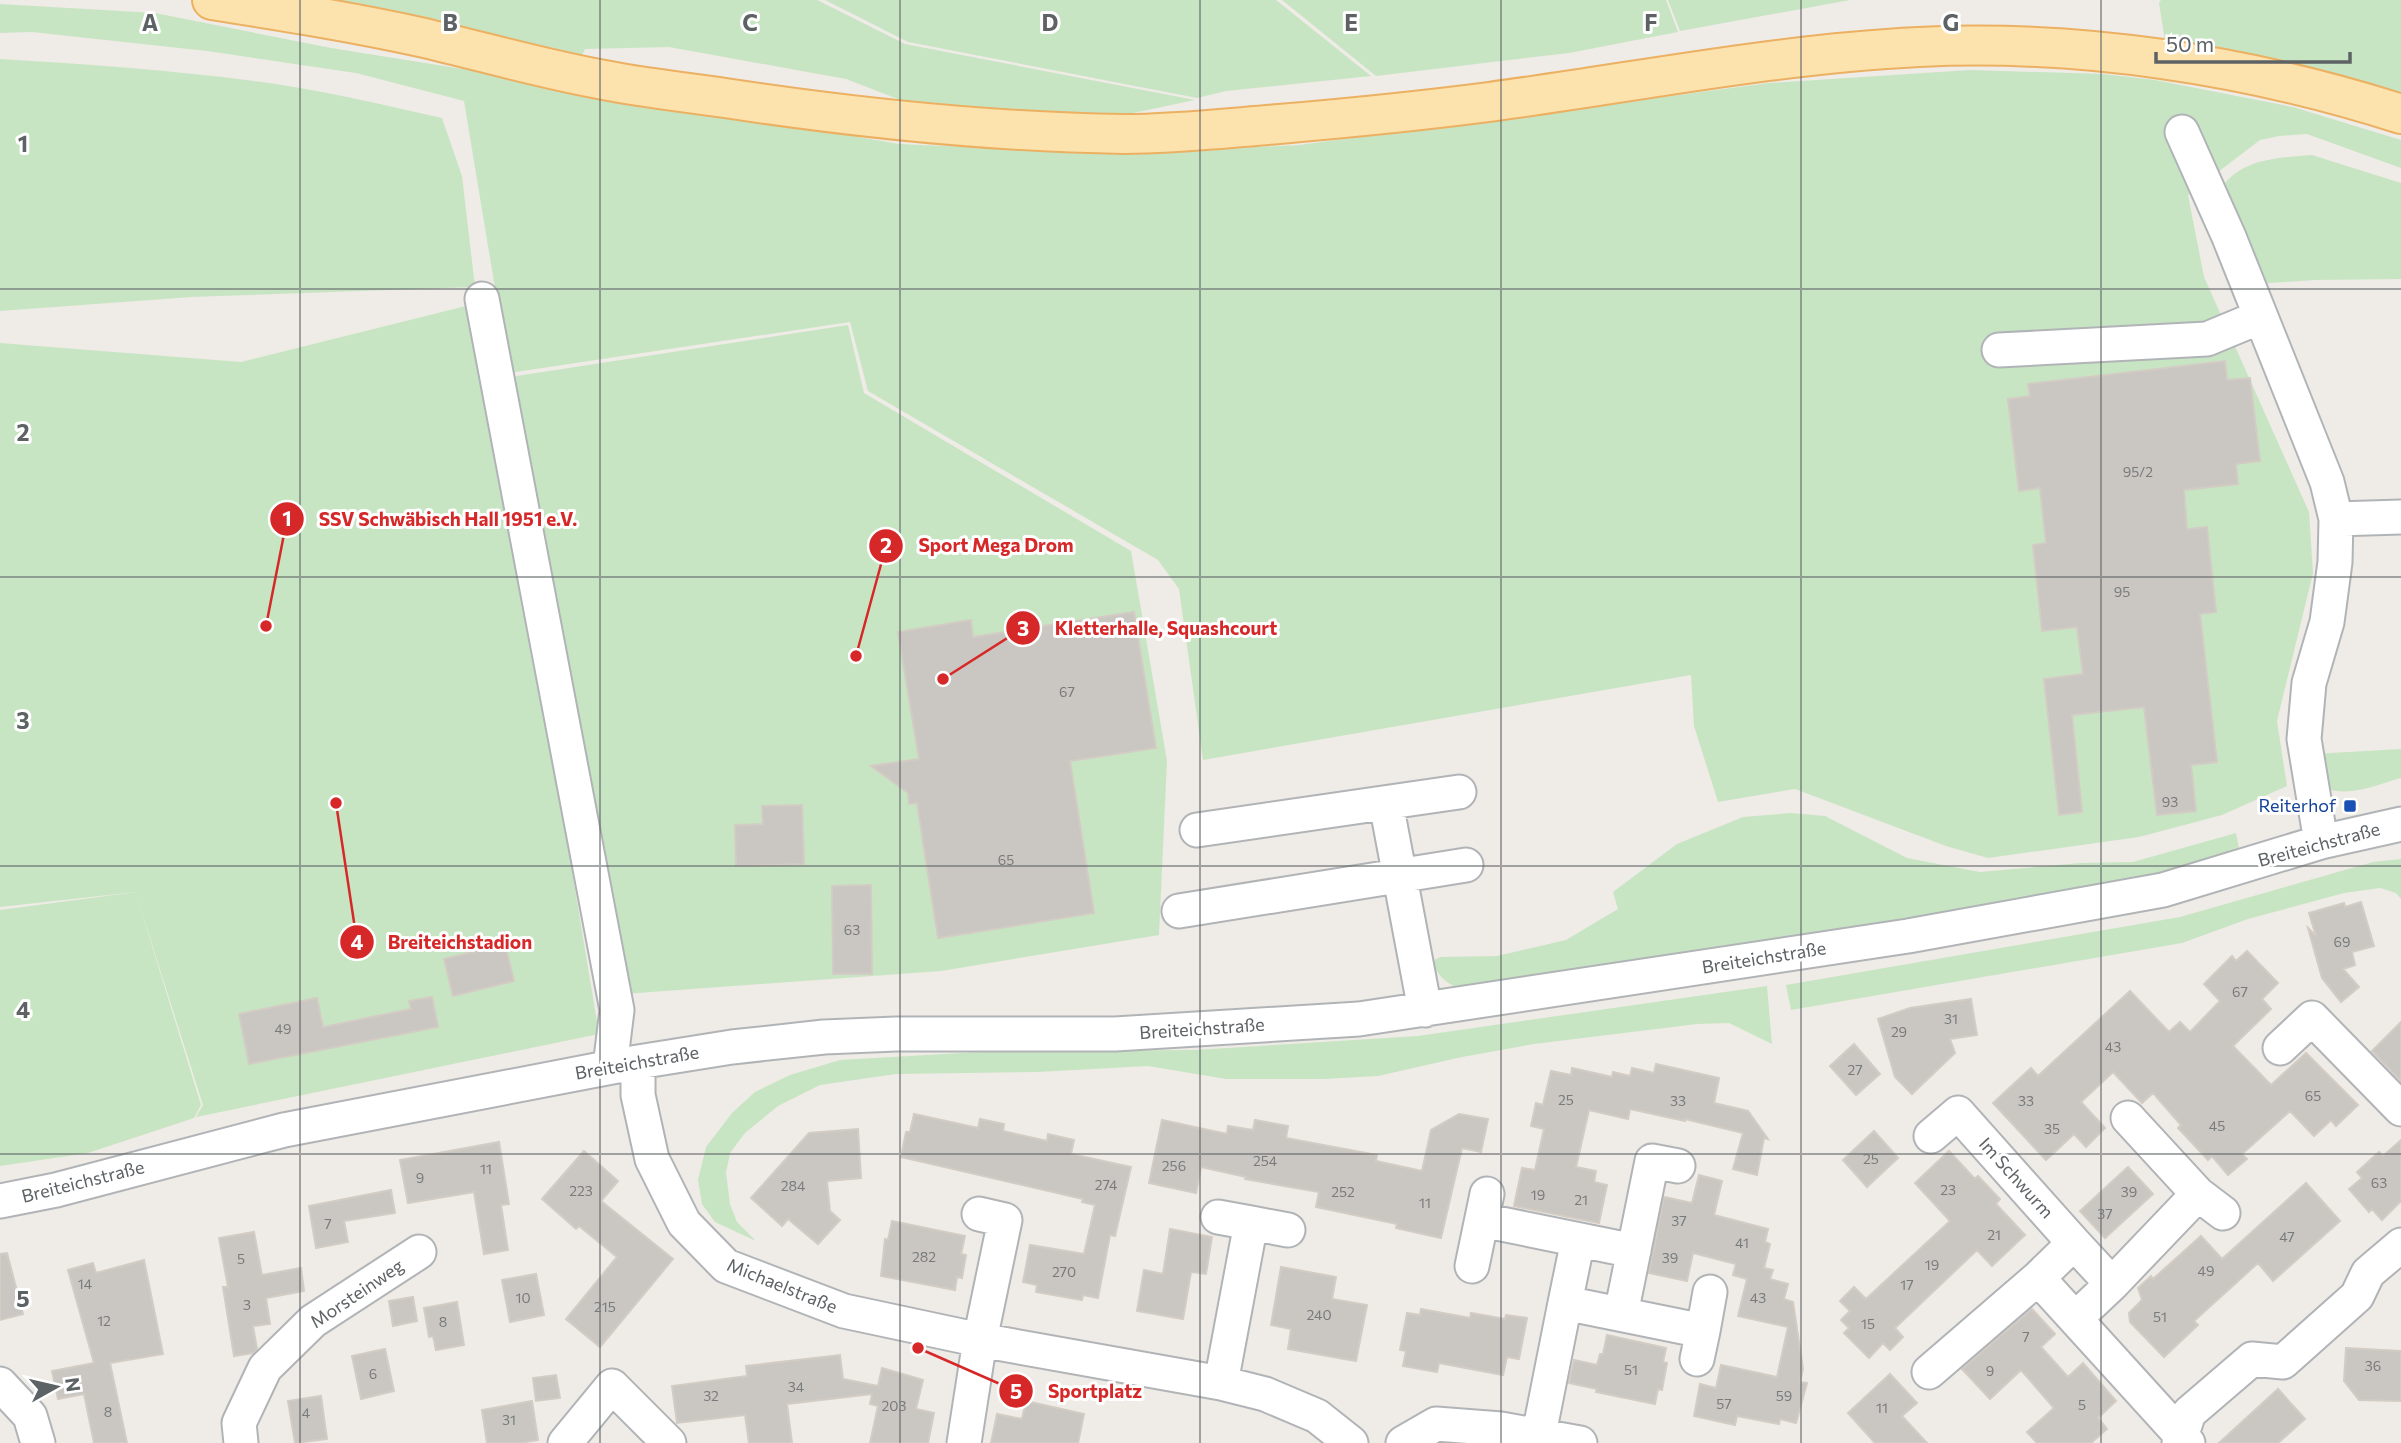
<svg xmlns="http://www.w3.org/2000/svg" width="2401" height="1443" font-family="Commissioner,sans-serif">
<rect width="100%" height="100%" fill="#efebe6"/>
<path fill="#c8e5c3" d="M306,0H817L905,44L1195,100L1095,121L934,113L846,79L669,47L585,49L581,57Z
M825,0H1276L1371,76L1226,91L1197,98L908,42Z
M1282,0H1666L1678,32L1569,53L1376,76Z
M1668,0H1850L1680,31Z
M2161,0H2401V99L2166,47L2159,3Z
M0,4L155,13L331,48L520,78L899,144L1082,152L1181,151L1299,145L1769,83L1970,70L2103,74L2155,80L2293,107L2401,140V168L2307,134L2279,136L2260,140L2188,195L2204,277L2309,512L2313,573L2277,721L2287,786L2222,815L2139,837L1988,858L1946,846L1795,789L1718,802L1694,726L1691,675L1203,760L1179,589L1158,560L868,391L850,322L509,373L464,101L356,73L207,51L32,32L0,33Z
M0,59C85,64 170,70 254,81C317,89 380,104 442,118L462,176L475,287L191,297L0,311Z
M2312,155L2401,183V279L2315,280L2254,284L2222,187C2243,158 2279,158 2312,155Z
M478,303L599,1034L196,1117L203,1105L136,894L201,1105L194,1118L88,1153L0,1166V910L136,892L0,907V343L241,362Z
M848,325L864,393L1131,551L1167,761L1159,935L941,971L624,994L510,377Z
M2401,749V778C2378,784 2349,798 2326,788L2313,754Z
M1791,813L1825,816L1907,858L1980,872L2080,863L2133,862L2236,833L2240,854L2161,880L1470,991C1448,985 1443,982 1431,962L1440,957L1497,956L1566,940L1618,909L1613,892L1677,844L1743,817Z
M2401,859V899L2396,893L2380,888L2344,893L2248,919L2182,943L1791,1010L1786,985L2180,917L2373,862Z
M1767,986L1772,1044L1729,1023L1697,1024L1534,1044L1462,1057L1378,1076L1324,1079H1226L1148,1066L1038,1072L896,1074L820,1085L778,1106L745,1133L730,1153L726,1173L730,1204L737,1222L756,1241L715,1222L702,1204L698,1180L706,1147L732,1113L755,1092L790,1075L840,1060L997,1051L1195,1050L1418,1036Z"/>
<path fill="#cac6c2" stroke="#d3ccc4" stroke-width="2" d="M2225,361L2227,380L2250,378L2260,461L2236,464L2238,484L2184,490L2187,529L2207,527L2216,612L2200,614L2217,762L2191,765L2196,811L2157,815L2144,707L2072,715L2082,812L2059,815L2044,679L2083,674L2077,627L2042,631L2033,545L2046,543L2040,488L2019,491L2008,399L2030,396L2028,384Z
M1134,612L1156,748L1070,761L1094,913L938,938L917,803L909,804L908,793L871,766L919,759L898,632L971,620L973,637Z
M802,805L804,864L736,866L735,825L763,824L762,806Z
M871,885L872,974H833L832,886Z
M2361,902L2374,946L2352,952L2355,965L2343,969L2359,987L2341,1002L2322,978L2308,928L2316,936L2309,913L2344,903L2345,907Z
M505,944L514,981L453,996L444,959Z
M2247,951L2278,983L2262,999L2271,1009L2233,1046L2271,1085L2306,1053L2358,1105L2336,1126L2331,1120L2314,1136L2290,1111L2242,1154L2247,1159L2228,1175L2212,1156L2208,1160L2178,1128L2181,1125L2153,1093L2142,1103L2113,1072L2081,1102L2105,1128L2086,1147L2074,1134L2046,1160L1993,1103L2031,1068L2038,1076L2130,991L2169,1032L2180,1022L2190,1032L2220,1001L2204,984L2232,956L2236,961Z
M432,997L438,1027L249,1064L239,1014L317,998L323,1027L411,1009L409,1001Z
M1971,999L1977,1035L1950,1039L1955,1053L1912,1094L1895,1077L1878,1019L1910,1008Z
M2401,1022V1081L2372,1051Z
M1854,1044L1880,1074L1856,1095L1830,1066Z
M1656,1064L1719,1078L1714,1103L1748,1111L1768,1139L1764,1138L1757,1175L1733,1169L1743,1133L1685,1119V1121L1630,1109L1628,1119L1589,1110L1576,1167L1596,1171L1594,1182L1607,1185L1599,1223L1514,1206L1522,1168L1535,1170L1544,1129L1531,1126L1536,1103L1543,1105L1551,1071L1571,1075L1572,1068L1612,1077L1613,1072L1630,1076L1632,1068L1654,1073Z
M914,1114L978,1128L980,1119L1004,1124L1003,1131L1047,1141L1048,1134L1074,1140L1071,1154L1131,1167L1115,1236L1110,1235L1098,1298L1083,1295L1082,1300L1036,1292L1037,1285L1023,1282L1030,1245L1084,1254L1095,1205L1082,1202L1083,1199L901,1157L906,1132H910Z
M1459,1114L1488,1119L1481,1152L1462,1148L1441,1238L1396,1228L1397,1224L1316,1207L1319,1192L1245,1179L1246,1177L1201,1167L1196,1193L1149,1183L1162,1120L1227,1134L1228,1126L1253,1130L1255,1120L1288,1126L1286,1138L1377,1155L1376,1161L1422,1171L1431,1130Z
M858,1129L861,1178L827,1181L830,1211L840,1220L818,1244L788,1219L782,1226L751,1198L809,1133Z
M1874,1131L1898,1158L1867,1187L1843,1160Z
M2401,1140V1201L2382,1220L2372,1209L2369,1212L2349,1189L2362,1178L2357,1172L2379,1152L2383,1156Z
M499,1142L509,1204L501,1205L508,1250L484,1254L474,1192L408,1203L400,1160Z
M584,1151L618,1181L601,1201L673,1259L600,1347L566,1319L617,1257L579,1226L576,1229L542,1199Z
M1949,1151L1975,1179L1978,1176L2000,1199L1996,1204L2025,1235L1992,1266L1977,1250L1895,1328L1903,1337L1890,1350L1883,1343L1869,1358L1844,1333L1849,1328L1841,1320L1850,1311L1840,1301L1854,1287L1866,1299L1950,1221L1915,1183Z
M2128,1167L2153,1194L2105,1238L2080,1211Z
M1699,1175L1722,1181L1714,1215L1768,1229L1765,1242L1770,1244L1764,1268L1773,1270L1770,1279L1788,1284L1784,1299L1793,1302L1803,1369L1800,1382L1807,1383L1796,1423L1780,1419L1779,1424L1737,1416L1735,1425L1694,1416L1700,1384L1716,1388L1721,1365L1777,1377L1788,1327L1738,1316L1747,1279L1733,1275L1736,1264L1693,1253L1687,1281L1649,1273L1664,1197L1692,1203Z
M2306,1183L2340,1221L2273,1281L2258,1263L2194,1321L2198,1325L2164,1357L2130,1322L2129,1313L2142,1300L2138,1288L2151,1276L2153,1279L2201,1236L2222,1259Z
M391,1190L395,1213L344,1221L348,1242L316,1248L309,1206Z
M892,1221L965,1236L961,1254L966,1255L962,1278L957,1277L955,1290L881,1276L885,1239L888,1240Z
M1170,1229L1212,1237L1206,1274L1191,1272L1183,1319L1137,1311L1144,1270L1163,1274Z
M254,1232L262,1275L301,1268L304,1291L266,1298L270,1324L253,1326L257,1349L253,1353L234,1356L223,1287H228L219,1238Z
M7,1253L23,1314L0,1320V1254Z
M144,1260L163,1354L110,1363L127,1443H94L84,1394L58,1399L52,1371L94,1363L68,1270L93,1263L96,1273Z
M1281,1267L1336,1277L1332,1299L1367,1305L1356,1361L1288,1349L1291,1329L1271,1325Z
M536,1274L544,1315L510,1322L502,1280Z
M413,1297L417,1321L393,1326L389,1301Z
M457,1302L464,1345L436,1350L433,1336L429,1337L424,1308Z
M1421,1309L1470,1318L1471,1313L1505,1319L1506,1315L1527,1318L1519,1359L1507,1357L1503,1375L1439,1363L1437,1372L1403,1366L1406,1351L1400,1350L1407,1313L1420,1315Z
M2032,1309L2055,1334L2041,1347L2068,1377L2083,1363L2116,1401L2098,1418L2107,1429L2091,1443H2037L2027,1432L2054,1408L2021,1370L1990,1399L1962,1369Z
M1607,1335L1666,1348L1663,1362L1667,1363L1662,1390L1658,1389L1655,1404L1596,1392L1597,1389L1569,1383L1574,1360L1597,1365L1600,1354H1603Z
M2346,1348L2401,1351V1401L2359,1400L2344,1381Z
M385,1349L394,1391L361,1399L352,1356Z
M840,1355L843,1379L878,1386L882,1368L923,1380L916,1409L934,1413L928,1443H870L878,1406L870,1404L872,1394L787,1404L792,1443H749L745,1415L677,1423L672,1386L747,1376L746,1366Z
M1890,1374L1917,1403L1902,1416L1927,1443H1875L1848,1413Z
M556,1375L560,1398L536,1401L533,1378Z
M2278,1389L2305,1419L2278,1443H2219Z
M321,1396L327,1439L295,1443L288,1401Z
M532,1401L538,1440L520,1443H487L482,1410Z
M1026,1401L1084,1414L1078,1443H991L997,1414L1022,1419Z"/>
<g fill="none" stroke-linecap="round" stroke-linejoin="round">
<g stroke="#b1b4b7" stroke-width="37">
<path id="minor" d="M2182,132L2229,237L2327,482L2336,519L2335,562L2327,622L2309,683L2304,739L2321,842
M482,299L617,1010L610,1067
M1999,350L2207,339L2260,317
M2336,519L2401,517
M1386,803L1425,1010
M1197,830L1459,792
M1179,911L1466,865
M2280,1048L2312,1018L2401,1109
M638,1062V1095L652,1159L684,1223L726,1266L844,1311L980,1340L1221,1383L1265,1394L1317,1416L1351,1443
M1931,1136L1958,1113L2074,1243L2038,1278L2188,1443
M2198,1194L2223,1213
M0,1201L56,1190L284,1130L638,1062L732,1047L824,1037L896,1034H1115L1359,1019L1908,936L2163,890L2321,842L2401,824
M1218,1217L1251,1223
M1482,1220L1634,1251
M2074,1243L2112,1284
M1472,1266L1487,1194
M1565,1303L1578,1240
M1621,1314L1652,1161L1678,1166
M2076,1318L2112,1284L2198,1194L2128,1118
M1697,1359L1703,1331
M1929,1372L2038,1278
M1221,1383L1251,1223L1288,1230
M0,1384L30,1416L38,1443
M1539,1434L1565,1303L1703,1331L1710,1292
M241,1443L239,1423L265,1368L313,1321L419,1252
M565,1443L612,1386L669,1443
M964,1443L980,1340L1005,1220L979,1214
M1403,1443L1436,1424L1501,1429L1580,1443
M2179,1443L2189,1413L2252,1359L2283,1362L2357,1296L2368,1273L2401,1245"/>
</g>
<g stroke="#ecb062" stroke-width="42">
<path id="major" d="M212,0C282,11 352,22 420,37C481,51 542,69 604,80C644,88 685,92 725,98C857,118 990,132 1124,134C1175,134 1228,128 1279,124C1349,118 1419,111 1489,102C1632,83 1775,54 1919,47C2079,39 2249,65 2401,114"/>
</g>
<use href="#minor" stroke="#fff" stroke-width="33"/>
<use href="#major" stroke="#fce3ae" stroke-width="38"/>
</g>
<path fill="none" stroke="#5d6265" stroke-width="2" stroke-opacity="0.55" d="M300,0V1443M600,0V1443M900,0V1443M1200,0V1443M1501,0V1443M1801,0V1443M2101,0V1443M0,289H2401M0,577H2401M0,866H2401M0,1154H2401"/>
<rect fill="#1a4fb4" stroke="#fff" stroke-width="2.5" x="2343" y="799" width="14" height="14" rx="3.5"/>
<g text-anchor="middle" stroke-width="6" stroke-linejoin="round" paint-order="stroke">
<g font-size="14" fill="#787b7c">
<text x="2138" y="477">95/2</text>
<text x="2122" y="597">95</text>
<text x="1067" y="697">67</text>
<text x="2170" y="807">93</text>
<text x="1006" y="865">65</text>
<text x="852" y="935">63</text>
<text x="2342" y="947">69</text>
<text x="2240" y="997">67</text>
<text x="1951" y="1024">31</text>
<text x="283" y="1034">49</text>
<text x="1899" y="1037">29</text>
<text x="2113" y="1052">43</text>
<text x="1855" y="1075">27</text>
<text x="2313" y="1101">65</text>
<text x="1566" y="1105">25</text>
<text x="1678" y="1106">33</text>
<text x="2026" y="1106">33</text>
<text x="2217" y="1131">45</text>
<text x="2052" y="1134">35</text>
<text x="1871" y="1164">25</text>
<text x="1265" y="1166">254</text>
<text x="1174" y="1171">256</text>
<text x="486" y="1174">11</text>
<text x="420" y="1183">9</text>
<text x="2379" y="1188">63</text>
<text x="1106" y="1190">274</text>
<text x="793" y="1191">284</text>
<text x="1948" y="1195">23</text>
<text x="581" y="1196">223</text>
<text x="1343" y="1197">252</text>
<text x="2129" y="1197">39</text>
<text x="1538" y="1200">19</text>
<text x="1581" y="1205">21</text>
<text x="1425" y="1208">11</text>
<text x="2105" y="1219">37</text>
<text x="1679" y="1226">37</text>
<text x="328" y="1229">7</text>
<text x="1994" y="1240">21</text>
<text x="2287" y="1242">47</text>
<text x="1742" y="1248">41</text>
<text x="924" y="1262">282</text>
<text x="1670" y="1263">39</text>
<text x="241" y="1264">5</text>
<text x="1932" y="1270">19</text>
<text x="2206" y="1276">49</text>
<text x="1064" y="1277">270</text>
<text x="85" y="1289">14</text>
<text x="1907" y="1290">17</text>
<text x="523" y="1303">10</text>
<text x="1758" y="1303">43</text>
<text x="247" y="1310">3</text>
<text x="605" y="1312">215</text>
<text x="1319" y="1320">240</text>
<text x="2160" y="1322">51</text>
<text x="104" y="1326">12</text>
<text x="443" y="1327">8</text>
<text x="1868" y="1329">15</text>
<text x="2026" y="1342">7</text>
<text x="2373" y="1371">36</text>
<text x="1631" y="1375">51</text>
<text x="1990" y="1376">9</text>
<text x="373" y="1379">6</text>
<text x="796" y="1392">34</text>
<text x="711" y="1401">32</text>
<text x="1784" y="1401">59</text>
<text x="1724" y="1409">57</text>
<text x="2082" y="1410">5</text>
<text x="894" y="1411">203</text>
<text x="1882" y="1413">11</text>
<text x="108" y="1417">8</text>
<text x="306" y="1418">4</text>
<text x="509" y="1425">31</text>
</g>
<g font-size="18" fill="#164399" stroke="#fff" text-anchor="end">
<text x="2336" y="812">Reiterhof</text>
</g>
<g font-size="18" fill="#5d6265" stroke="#fff">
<text transform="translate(2319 845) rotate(-15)" y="6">Breiteichstraße</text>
<text transform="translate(1764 958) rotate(-9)" y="6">Breiteichstraße</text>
<text transform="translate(1202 1029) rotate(-4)" y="6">Breiteichstraße</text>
<text transform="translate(637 1063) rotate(-10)" y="6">Breiteichstraße</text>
<text transform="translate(2016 1178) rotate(48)" y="6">Im Schwurm</text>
<text transform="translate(83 1182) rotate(-14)" y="6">Breiteichstraße</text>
<text transform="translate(782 1286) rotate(22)" y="6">Michaelstraße</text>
<text transform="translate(357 1294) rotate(-34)" y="6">Morsteinweg</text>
</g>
</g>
<g font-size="23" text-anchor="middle" font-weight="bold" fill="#5d6265" stroke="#fff" stroke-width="6" stroke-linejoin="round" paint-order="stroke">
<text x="150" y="31">A</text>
<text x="450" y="31">B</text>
<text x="750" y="31">C</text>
<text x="1050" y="31">D</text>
<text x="1351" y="31">E</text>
<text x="1651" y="31">F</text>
<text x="1951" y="31">G</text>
<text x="23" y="152">1</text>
<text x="23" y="441">2</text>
<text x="23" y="729">3</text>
<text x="23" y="1018">4</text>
<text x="23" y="1307">5</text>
</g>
<path fill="none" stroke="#d62828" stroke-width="2.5" d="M266 626L287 519M856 656L886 546M943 679L1023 628M336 803L357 942M918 1348L1016 1391"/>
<g fill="#d62828" stroke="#fff" stroke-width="2.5">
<circle cx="266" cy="626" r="7"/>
<circle cx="856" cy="656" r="7"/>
<circle cx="943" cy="679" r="7"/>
<circle cx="336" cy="803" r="7"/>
<circle cx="918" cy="1348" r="7"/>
<circle cx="287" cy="519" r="18"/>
<circle cx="886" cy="546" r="18"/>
<circle cx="1023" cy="628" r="18"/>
<circle cx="357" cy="942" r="18"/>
<circle cx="1016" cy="1391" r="18"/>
</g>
<g font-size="21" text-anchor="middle" font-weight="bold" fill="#fff">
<text x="287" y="526">1</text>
<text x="886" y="553">2</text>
<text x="1023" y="636">3</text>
<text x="357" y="950">4</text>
<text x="1016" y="1399">5</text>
</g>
<g font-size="19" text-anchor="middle" font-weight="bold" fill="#d62828" stroke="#fff" stroke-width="6" stroke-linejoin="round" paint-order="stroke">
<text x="448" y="526">SSV Schwäbisch Hall 1951 e.V.</text>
<text x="996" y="552">Sport Mega Drom</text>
<text x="1166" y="635">Kletterhalle, Squashcourt</text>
<text x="460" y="949">Breiteichstadion</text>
<text x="1095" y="1398">Sportplatz</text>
</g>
<g transform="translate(56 1387) rotate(82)" stroke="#ffffff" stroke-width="5" paint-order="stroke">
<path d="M0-5L12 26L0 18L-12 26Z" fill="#5d6265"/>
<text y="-10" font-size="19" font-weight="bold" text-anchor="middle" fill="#5d6265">N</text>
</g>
<path d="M2156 52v10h194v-10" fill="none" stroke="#5d6265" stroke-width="3.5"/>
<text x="2166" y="52" font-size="21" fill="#5d6265" stroke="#ffffff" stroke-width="5" paint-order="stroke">50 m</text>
</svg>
